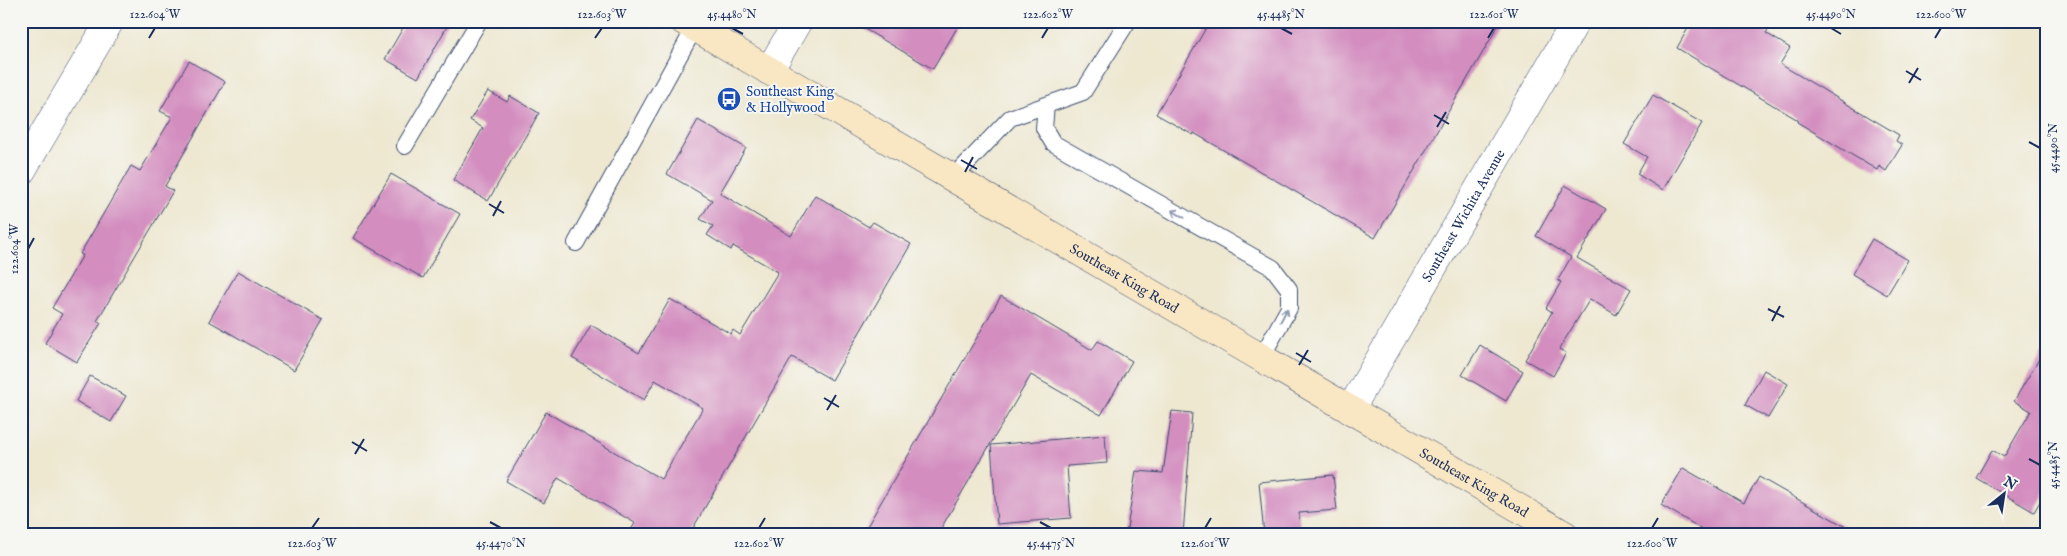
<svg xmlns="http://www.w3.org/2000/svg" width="2067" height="556" font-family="'IM FELL English',serif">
<rect width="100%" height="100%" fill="#f6f6f2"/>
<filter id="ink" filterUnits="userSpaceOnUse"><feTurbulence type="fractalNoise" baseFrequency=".02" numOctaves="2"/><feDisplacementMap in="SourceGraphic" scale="10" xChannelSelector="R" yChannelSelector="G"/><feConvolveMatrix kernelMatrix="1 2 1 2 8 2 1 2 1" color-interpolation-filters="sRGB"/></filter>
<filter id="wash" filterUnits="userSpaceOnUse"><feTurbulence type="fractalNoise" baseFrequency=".0096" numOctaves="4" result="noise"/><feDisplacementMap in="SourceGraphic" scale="20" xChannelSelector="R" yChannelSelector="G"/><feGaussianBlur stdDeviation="1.12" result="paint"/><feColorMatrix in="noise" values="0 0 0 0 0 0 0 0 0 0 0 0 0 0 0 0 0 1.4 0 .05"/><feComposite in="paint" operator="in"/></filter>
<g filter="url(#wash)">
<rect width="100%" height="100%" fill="#eee8d1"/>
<g id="blocks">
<path fill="#d38dbf" d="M407,21H450L418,78L385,59Z
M851,21H961L933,69Z
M1210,21H1501L1375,238L1194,133L1193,135L1156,114Z
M1692,21H1773L1766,33L1790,48L1780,64L1899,135L1896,141L1902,145L1886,171L1879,166L1877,170L1797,122L1798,120L1677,48Z
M189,61L225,82L165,186L173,191L97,321L101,323L77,362L45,343L62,314L52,308L83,255L80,254L131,166L140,171L172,117L160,111Z
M488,91L507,102L510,96L539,113L488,201L453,180L483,128L470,120Z
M1653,95L1702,123L1663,190L1637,174L1647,157L1624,144Z
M698,120L746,148L720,193L791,236L815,195L869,227L873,222L911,244L832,380L792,357L689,535H628L635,523L558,478L544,503L506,481L546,412L661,479L703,408L655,380L644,400L572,358L591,325L639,353L670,299L731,334L733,330L740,335L778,272L733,246L731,250L707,235L713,226L700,219L712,200L667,174Z
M391,174L460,214L423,278L353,238Z
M1565,185L1606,209L1577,258L1631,289L1616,315L1590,299L1559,349L1566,353L1553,376L1525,360L1552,312L1546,308L1561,282L1558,280L1571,257L1536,236Z
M1872,239L1908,260L1887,295L1852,274Z
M238,271L323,320L294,370L209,321Z
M1001,296L1092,350L1098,341L1132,361L1101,415L1031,375L937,535H862Z
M1480,345L1523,371L1506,401L1462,375Z
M2046,347V491L2034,512L1976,478L1992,450L2004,457L2031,411L2014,401Z
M1764,370L1788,384L1768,418L1745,405Z
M90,376L126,396L111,422L76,401Z
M1172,411L1192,413L1183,535H1126L1136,471L1163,473Z
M1105,435L1107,463L1067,466L1071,518L997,524L991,445Z
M1683,468L1744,503L1759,477L1860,535H1712L1661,505Z
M1333,475L1337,510L1299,513L1300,535H1264L1259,482Z"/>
</g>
</g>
<g filter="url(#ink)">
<use href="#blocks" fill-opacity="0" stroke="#3b4b6f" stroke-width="1"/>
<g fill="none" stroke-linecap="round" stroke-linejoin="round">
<g stroke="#3b4b6f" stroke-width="18">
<path id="service" d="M1046,105L1044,128L1053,143L1273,268L1289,289V308L1261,358
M405,146L479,21
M953,178L1010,118L1083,92L1128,21
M576,243L695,27"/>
</g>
<g stroke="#3b4b6f" stroke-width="29">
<g id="minor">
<path d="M769,71L798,21"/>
<path d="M21,172L110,21"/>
<path id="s1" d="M1350,410L1576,21"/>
</g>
</g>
<g stroke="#3b4b6f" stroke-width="29">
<g id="secondary">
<path id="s2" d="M684,21L1565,535"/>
</g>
</g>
<use href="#service" stroke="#fff" stroke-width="16"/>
<use href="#minor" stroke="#fff" stroke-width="28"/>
<use href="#secondary" stroke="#f9e7c3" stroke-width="28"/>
</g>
<defs><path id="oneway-shaft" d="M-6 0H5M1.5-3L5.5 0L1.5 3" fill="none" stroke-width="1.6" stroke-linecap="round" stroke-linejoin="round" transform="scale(1.25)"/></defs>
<g stroke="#8d97ae">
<use href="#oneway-shaft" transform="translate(1178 214) rotate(-150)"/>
<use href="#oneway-shaft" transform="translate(1284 315) rotate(-62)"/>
</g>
</g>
<path fill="none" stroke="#1b2f5e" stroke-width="2" d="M732,28L743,34M1281,28L1292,34M1831,28L1841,34M149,38L155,28M595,38L602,28M1042,38L1048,28M1488,38L1494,28M1935,38L1941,28M1906,71L1921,80M1909,83L1918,68M1434,115L1449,124M1437,127L1446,112M2029,142L2040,148M961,160L977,169M965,172L973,157M489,204L504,213M493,216L501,201M28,249L34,238M1768,309L1784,317M1772,321L1780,306M1296,353L1311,362M1299,365L1308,350M824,398L839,407M827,410L836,395M352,442L367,451M355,454L364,439M2029,459L2040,465M490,522L501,528M1040,522L1051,528M312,528L319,518M759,528L765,518M1205,528L1211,518M1652,528L1658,518"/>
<defs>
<g id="bus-disc" transform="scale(1.25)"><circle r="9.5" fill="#1a4fb4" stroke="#f6f6f2"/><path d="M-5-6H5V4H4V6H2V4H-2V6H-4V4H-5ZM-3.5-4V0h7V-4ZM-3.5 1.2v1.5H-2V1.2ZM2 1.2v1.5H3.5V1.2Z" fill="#fff"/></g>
</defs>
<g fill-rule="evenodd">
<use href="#bus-disc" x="729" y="99"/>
</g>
<g text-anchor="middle" stroke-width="4" stroke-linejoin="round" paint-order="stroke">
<g font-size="14" fill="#164399" stroke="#f6f6f2" text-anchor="start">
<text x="746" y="96">Southeast King<tspan x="746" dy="16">&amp; Hollywood</tspan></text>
</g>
<g font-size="14" fill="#1b2f5e" stroke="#f6f6f2">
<text dy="5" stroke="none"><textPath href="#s1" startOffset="225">Southeast Wichita Avenue</textPath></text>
<text dy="5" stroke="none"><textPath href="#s2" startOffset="510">Southeast King Road</textPath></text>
<text dy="5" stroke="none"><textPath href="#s2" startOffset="915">Southeast King Road</textPath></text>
</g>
</g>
<rect width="2067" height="556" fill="none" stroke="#f6f6f2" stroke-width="55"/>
<g transform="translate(2004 494) rotate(30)" stroke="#f6f6f2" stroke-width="4" paint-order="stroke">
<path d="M0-4L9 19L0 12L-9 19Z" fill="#1b2f5e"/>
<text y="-8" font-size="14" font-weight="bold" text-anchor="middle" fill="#1b2f5e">N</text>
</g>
<rect x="28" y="28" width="2012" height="500" fill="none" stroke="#1b2f5e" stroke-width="2"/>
<g font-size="12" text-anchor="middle" fill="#1b2f5e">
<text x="155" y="18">122.604°W</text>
<text x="602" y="18">122.603°W</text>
<text x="732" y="18">45.4480°N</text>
<text x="1048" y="18">122.602°W</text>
<text x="1281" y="18">45.4485°N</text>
<text x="1494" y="18">122.601°W</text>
<text x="1831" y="18">45.4490°N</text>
<text x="1941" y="18">122.600°W</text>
<text transform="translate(2053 148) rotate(-90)" y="4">45.4490°N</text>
<text transform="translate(14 249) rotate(-90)" y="4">122.604°W</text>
<text transform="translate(2053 465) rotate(-90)" y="4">45.4485°N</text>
<text x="312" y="547">122.603°W</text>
<text x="501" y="547">45.4470°N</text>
<text x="759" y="547">122.602°W</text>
<text x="1051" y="547">45.4475°N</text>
<text x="1205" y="547">122.601°W</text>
<text x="1652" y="547">122.600°W</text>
</g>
</svg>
